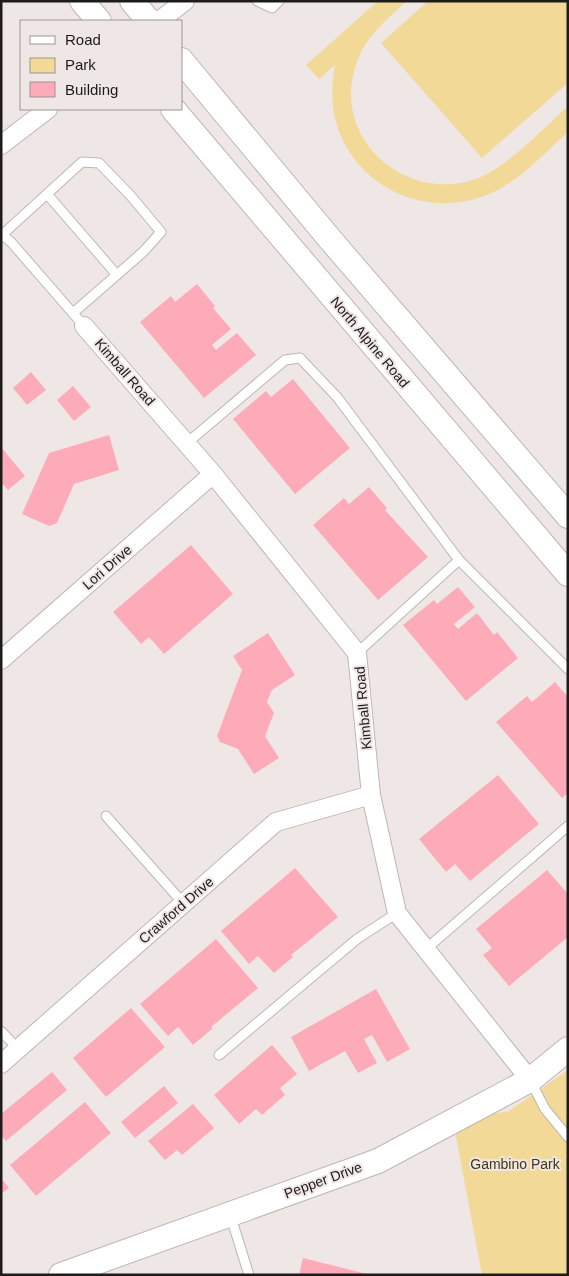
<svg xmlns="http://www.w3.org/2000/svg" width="569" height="1276" font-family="Arial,sans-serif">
<rect width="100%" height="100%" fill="#efe7e5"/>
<path fill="#f3d997" d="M378,1H407C387,19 366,36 357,62C329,136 404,204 476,179C505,169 544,128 568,106V132C542,155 516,185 484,196C420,220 348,182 334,114C331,98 332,82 335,65L319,79L306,65Z
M428,1H568V83L482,158L381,43Z
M568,1070V1275H482L453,1121L509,1111Z"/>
<path fill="#feabb9" d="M197,284L215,306L213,308L231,329L212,345L216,350L237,333L256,355L204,398L140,322L171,296L175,302Z
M31,372L46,390L27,405L13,388Z
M293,379L350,448L295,494L233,419L266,391L271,397Z
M73,386L91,407L74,421L57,400Z
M109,435L119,470L74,484L57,523L49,526L22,514L49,453Z
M1,447L25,476L8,490L1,482Z
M369,487L387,508L385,510L428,557L378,600L313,525L344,498L349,504Z
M191,545L233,594L164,654L149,637L141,644L113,612Z
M458,587L475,607L454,624L458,629L477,613L494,635L497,632L518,658L466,701L403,625L434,600L437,604Z
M268,633L295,675L272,690L267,702L274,713L265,736L279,758L254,774L238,749L220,742L217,736L242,670L233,656Z
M555,682L568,697V793L562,798L496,722L527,696L532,702Z
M498,775L539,824L470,881L455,864L446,872L419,839Z
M295,868L338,917L291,955L293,957L274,973L258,956L249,964L221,931Z
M547,870L568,894V937L509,986L483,955L492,948L476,929Z
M216,939L258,988L211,1027L213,1028L193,1045L178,1027L168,1036L140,1004Z
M376,989L410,1049L387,1062L372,1035L364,1039L377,1063L358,1073L345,1051L309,1071L291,1037Z
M131,1008L165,1047L106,1097L73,1058Z
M272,1045L297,1074L280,1088L285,1095L262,1115L256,1109L239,1124L214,1095Z
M52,1072L67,1090L6,1141L1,1135V1114Z
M164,1086L178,1103L135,1138L121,1122Z
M85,1102L111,1133L36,1196L10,1165Z
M193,1104L214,1128L182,1155L177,1150L165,1160L148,1141Z
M1,1178L9,1188L1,1194Z
M303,1258L367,1274V1275H299Z"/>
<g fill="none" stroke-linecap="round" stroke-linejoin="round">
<g stroke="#beb6b4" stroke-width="11">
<path id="lane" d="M257,1L272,8L279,1
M47,194L117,275
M1,234L11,242L84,326
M2,235L82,162L99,163L130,195L161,232L143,252L73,313
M187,443L285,360L300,358L337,397L459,560
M357,653L459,560L568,669
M106,816L183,903
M426,949L568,826
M1,1031L18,1049
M219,1055L357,939L397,913
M530,1080L545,1109L568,1137
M230,1214L249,1275"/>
</g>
<g stroke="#beb6b4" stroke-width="20">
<path id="street" d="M159,21L185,1
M1,145L48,109
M84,326L213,474L357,653L371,795L397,913L530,1080
M1,660L213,474
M1,1064L276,822L371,795"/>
</g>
<g stroke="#beb6b4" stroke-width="26">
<path id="secondary" d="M82,1L99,21
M132,1L149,21
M181,60L329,238L568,516
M173,109L568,574
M61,1275L378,1161L530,1080L568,1049"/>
</g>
<use href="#lane" stroke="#fff" stroke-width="9"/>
<use href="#street" stroke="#fff" stroke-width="18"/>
<use href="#secondary" stroke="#fff" stroke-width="24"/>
</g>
<g text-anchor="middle" stroke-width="4" stroke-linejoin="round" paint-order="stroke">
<g font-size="14" fill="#1e1b1b" stroke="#efe7e5">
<text transform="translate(370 342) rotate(50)" y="5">North Alpine Road</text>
<text transform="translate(125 372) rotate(49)" y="5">Kimball Road</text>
<text transform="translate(107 567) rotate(-41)" y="5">Lori Drive</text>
<text transform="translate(363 708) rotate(-95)" y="5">Kimball Road</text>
<text transform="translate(176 910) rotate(-41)" y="5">Crawford Drive</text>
<text transform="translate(323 1180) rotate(-20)" y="5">Pepper Drive</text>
</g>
<g font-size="14" fill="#45360b" stroke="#efe7e5">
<text x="515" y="1169">Gambino Park</text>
</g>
</g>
<rect width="569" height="1276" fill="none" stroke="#1e1b1b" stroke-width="5"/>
<rect x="20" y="20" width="162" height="90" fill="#efe7e5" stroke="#9b9594"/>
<rect x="30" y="36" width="25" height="8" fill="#ffffff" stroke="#9b9594"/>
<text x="65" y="45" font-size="15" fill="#1e1b1b">Road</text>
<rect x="30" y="58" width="25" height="15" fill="#f3d997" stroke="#9b9594"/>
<text x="65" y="70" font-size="15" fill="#1e1b1b">Park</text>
<rect x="30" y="82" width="25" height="15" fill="#feabb9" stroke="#9b9594"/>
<text x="65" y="95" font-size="15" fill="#1e1b1b">Building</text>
</svg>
